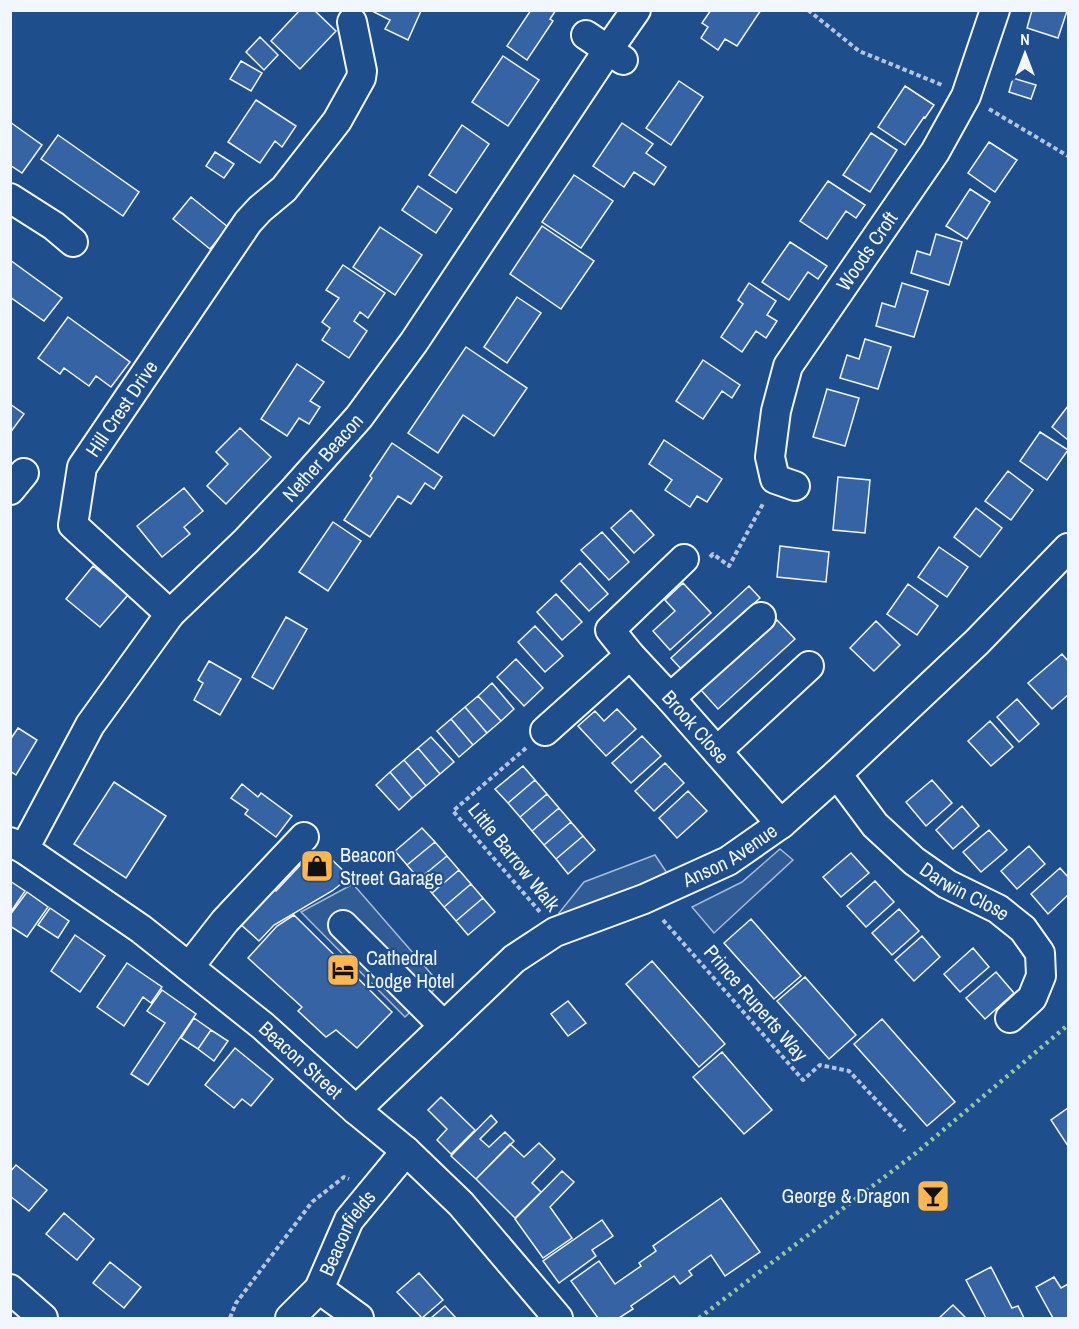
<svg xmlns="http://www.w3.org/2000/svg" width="1079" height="1329" font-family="'Archivo Narrow',sans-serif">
<rect width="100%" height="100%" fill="#1f4e8c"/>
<path fill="#305b95" stroke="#a8bbd7" stroke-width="1.5" d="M780,849L793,860L714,933L692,907L742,882Z
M655,855L671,879L558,924L559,913L584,882Z
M353,884L440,984L405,1017L301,912Z"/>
<path fill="#3563a3" stroke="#f2f6ff" stroke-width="1.5" d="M300,10H314L336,31L300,69L271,41Z
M370,10H420L421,11L408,40L385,29L390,20Z
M531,10H556L550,19L553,21L527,60L507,46Z
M711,10H761L737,46L725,39L718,50L701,38L708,27L702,23Z
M1032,10L1067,11L1058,38L1027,28Z
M260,37L278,55L264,70L246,52Z
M503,56L539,80L508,126L472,102Z
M241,61L262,73L251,91L230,79Z
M1013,78L1036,85L1031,99L1009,92Z
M679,81L703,97L671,145L646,128Z
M905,86L934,105L925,118L924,117L905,145L878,127Z
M256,100L296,126L282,147L275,141L260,163L228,142Z
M10,122L42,145L22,173L10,165Z
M622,123L653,144L646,153L666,167L654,185L634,172L624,187L593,166Z
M462,125L489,144L456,193L429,175Z
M871,133L897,150L870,192L843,175Z
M58,135L139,192L123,216L41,159Z
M989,142L1017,160L995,192L968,173Z
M215,152L234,164L224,178L206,166Z
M574,175L613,201L581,248L542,222Z
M828,181L865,205L856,218L846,211L827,239L800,221Z
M418,186L452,209L436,233L402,210Z
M970,189L990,202L967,239L946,226Z
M191,197L228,227L210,249L173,219Z
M542,226L594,261L561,309L510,274Z
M380,227L422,255L395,295L353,267Z
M936,234L962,242L949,285L911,273L917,251L930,255Z
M790,242L827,266L818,279L808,272L789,300L762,282Z
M10,260L62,298L44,321L10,297Z
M343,265L385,293L368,318L360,312L354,321L367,331L349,358L322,340L330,328L322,322L339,298L326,290Z
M749,283L776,301L767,315L777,321L766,338L756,331L742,352L721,337L743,304L738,300Z
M902,283L928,291L914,337L876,326L882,303L895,307Z
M517,297L541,313L507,363L484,347Z
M68,317L130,362L111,387L96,376L89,386L64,368L60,374L38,358Z
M865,339L891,347L878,389L840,378L847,355L859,359Z
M466,347L527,388L494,436L463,415L438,453L408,433Z
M703,360L740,385L732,398L722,391L703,419L676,401Z
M297,364L324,382L310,401L320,407L309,424L299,418L287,436L261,419Z
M827,389L859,398L845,446L813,437Z
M10,404L24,414L10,433Z
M1068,406V440L1052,427Z
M240,428L271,457L226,504L207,486L228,464L216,452Z
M1040,432L1068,450L1047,480L1020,461Z
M664,440L722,479L707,502L697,496L690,507L665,490L672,480L649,464Z
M392,443L442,477L434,489L425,483L411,504L398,496L370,537L344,520L372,478L370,476Z
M1008,471L1033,490L1011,520L985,501Z
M838,477L870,480L865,533L833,530Z
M184,488L203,511L184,527L190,534L162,557L137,526Z
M976,508L1002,528L980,557L954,537Z
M631,510L654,535L634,553L611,528Z
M333,522L361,541L328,591L299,572Z
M602,532L629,562L609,580L581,550Z
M780,546L829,552L826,582L777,577Z
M939,547L968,567L947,597L918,577Z
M580,563L608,594L589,611L561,581Z
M93,566L128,595L100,627L66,599Z
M683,583L711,613L670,650L653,631L675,611L665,600Z
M908,584L938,606L917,635L887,614Z
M749,586L760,598L682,670L671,658Z
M556,594L582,622L562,640L537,612Z
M286,617L307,629L273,689L252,677Z
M777,620L795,639L718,709L701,690Z
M876,621L900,645L874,671L850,648Z
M535,626L563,656L545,672L518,642Z
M1062,654L1068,661V695L1052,709L1028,683Z
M516,659L543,688L524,706L497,677Z
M209,661L241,679L220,715L194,700L203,683L198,680Z
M492,683L514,709L501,721L478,696Z
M478,696L501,721L487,733L465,707Z
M1017,699L1039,724L1019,742L997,717Z
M465,707L487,733L473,745L451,719Z
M617,709L636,729L606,756L578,726L595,711L604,721Z
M451,719L473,745L459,757L437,731Z
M990,721L1013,747L991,766L968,741Z
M18,728L37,740L16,775L10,771V740Z
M642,736L661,756L631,783L612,763Z
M431,737L454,762L440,774L418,748Z
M418,748L440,774L426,786L404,760Z
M404,760L426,786L412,798L390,772Z
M665,763L684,783L654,811L635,791Z
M523,766L535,780L508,803L495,789Z
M390,772L412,798L399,810L376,785Z
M535,780L547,794L520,817L508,803Z
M932,780L952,803L926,826L906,802Z
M114,782L166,816L126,878L74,844Z
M242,784L258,797L261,793L292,816L276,837L245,814L248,810L231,798Z
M688,791L707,811L677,838L659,818Z
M547,794L559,808L532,831L520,817Z
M962,806L979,826L953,849L936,830Z
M559,808L571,822L544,845L532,831Z
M571,822L583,836L556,859L544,845Z
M422,828L435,842L407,865L395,851Z
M989,830L1007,850L981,872L963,852Z
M583,836L595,850L568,874L556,859Z
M435,842L447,856L419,879L407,865Z
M1029,846L1045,864L1017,889L1001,871Z
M851,853L869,873L841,897L823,877Z
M447,856L459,870L432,893L419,879Z
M307,858L319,870L330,858L350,877L332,891L274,925L259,941L238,922L271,887L276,891Z
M1060,868L1068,877V895L1048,914L1031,894Z
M459,870L471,884L444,907L432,893Z
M10,881L25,891L10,913Z
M875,881L894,902L866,927L847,906Z
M471,884L483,898L456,921L444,907Z
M27,892L48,907L27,937L10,926V915Z
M483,898L495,912L468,935L456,921Z
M50,908L69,921L58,938L38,925Z
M899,909L919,931L892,955L872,933Z
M294,915L392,1012L357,1048L336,1030L326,1037L298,1011L302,1007L248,958L277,926Z
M751,919L801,976L774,999L724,943Z
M75,935L105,956L80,992L51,971Z
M922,936L940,957L914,981L895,960Z
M973,948L989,967L960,992L944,974Z
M652,961L725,1044L699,1067L626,984Z
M127,963L162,987L151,1003L143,997L124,1026L97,1007Z
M996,972L1014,993L985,1019L966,998Z
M805,977L856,1035L829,1059L777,1001Z
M162,990L196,1014L148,1085L131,1074L165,1023L147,1011Z
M568,1001L586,1023L568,1036L551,1014Z
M194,1018L211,1030L198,1049L181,1038Z
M882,1019L955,1102L927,1126L854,1044Z
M211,1030L228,1041L214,1061L198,1049Z
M235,1048L273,1079L251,1106L242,1099L234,1108L205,1085Z
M722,1052L772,1110L744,1134L693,1077Z
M441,1097L475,1130L451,1154L437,1140L447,1129L428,1110Z
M1068,1108V1146L1051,1120Z
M491,1115L497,1122L480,1139L489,1147L505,1132L514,1141L476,1179L451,1156Z
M539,1143L555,1159L532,1183L541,1192L515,1218L476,1179L510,1144L524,1157Z
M16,1165L47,1190L29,1211L10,1196V1172Z
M562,1171L574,1182L550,1207L572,1238L543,1258L515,1219Z
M721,1198L760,1252L725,1276L711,1255L689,1271L692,1275L680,1284L674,1276L631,1306L633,1309L619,1318H598L571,1281L599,1261L615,1284L641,1266L639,1263L656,1251L653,1246Z
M64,1213L94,1239L77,1260L46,1234Z
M602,1220L613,1236L592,1250L596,1256L559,1283L543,1261Z
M110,1262L141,1287L124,1308L93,1283Z
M991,1267L1012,1308L1018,1306L1024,1318H986L966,1280Z
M419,1273L443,1300L422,1318L397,1292Z
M1054,1277L1061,1288L1068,1284V1318H1053L1036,1287Z
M953,1305L966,1318H939Z
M445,1306L456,1318H431Z"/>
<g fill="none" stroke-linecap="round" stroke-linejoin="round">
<g stroke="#f2f6ff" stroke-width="32">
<g id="minor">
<path d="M586,35L623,60"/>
<path d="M10,198L54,226L73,242"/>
<path id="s1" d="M795,486L775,479L770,457L776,411L788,366L935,152L966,96L995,10"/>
<path d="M10,490L24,473"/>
<path id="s2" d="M684,559L610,630L630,655L670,698L781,824"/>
<path id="s3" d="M170,614L73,525L82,467L248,222L260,209L284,189L337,121L361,78L362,71L352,22"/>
<path d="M670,698L761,617"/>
<path d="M545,731L630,655"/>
<path d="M717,751L809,666"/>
<path id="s4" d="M837,774L875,825L914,861L947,884L998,909L1023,929L1040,953L1041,976L1032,998L1010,1018"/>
<path id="s5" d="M10,842L24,849L141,929L263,1026L356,1110L406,1151L461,1204L558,1318"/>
<path id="s6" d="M24,849L90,725L170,614L246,541L294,490L359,417L414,342L608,50L636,10"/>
<path d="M343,925L444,1026"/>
<path d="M189,967L225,921L304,837"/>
<path id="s7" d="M356,1110L514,959L555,932L644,899L728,861L781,824L837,774L977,642L1068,548"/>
<path d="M10,1289L43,1318"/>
<path d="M319,1289L359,1318"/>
<path id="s8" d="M290,1318L319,1289L349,1220L406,1151"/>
</g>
</g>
<path stroke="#b3c4dc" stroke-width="4" stroke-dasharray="4.5 3" stroke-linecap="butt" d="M808,10L859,51L942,85
M989,109L1068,156
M710,557L713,554L729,566L764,502
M526,748L453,811L540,912
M663,920L803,1080L820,1065L849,1071L905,1131
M230,1318L236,1303L312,1202L344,1177L349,1179"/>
<use href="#minor" stroke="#1f4e8c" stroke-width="28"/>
<path stroke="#97c8a6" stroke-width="4.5" stroke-dasharray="3 4.5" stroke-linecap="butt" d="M699,1318L916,1153L1068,1025"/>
</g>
<defs>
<g id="shop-square" transform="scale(1.725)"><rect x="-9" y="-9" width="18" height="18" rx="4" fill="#ffb74d" stroke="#1f4e8c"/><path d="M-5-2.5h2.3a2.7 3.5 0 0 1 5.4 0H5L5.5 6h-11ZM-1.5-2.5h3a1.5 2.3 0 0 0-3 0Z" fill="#111"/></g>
<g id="hotel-square" transform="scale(1.725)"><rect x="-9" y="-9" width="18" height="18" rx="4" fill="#ffb74d" stroke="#1f4e8c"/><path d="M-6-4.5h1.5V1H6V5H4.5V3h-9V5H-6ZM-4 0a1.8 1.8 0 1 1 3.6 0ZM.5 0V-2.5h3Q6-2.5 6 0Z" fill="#111"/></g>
<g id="bar-square" transform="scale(1.725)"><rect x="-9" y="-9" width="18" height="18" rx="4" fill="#ffb74d" stroke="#1f4e8c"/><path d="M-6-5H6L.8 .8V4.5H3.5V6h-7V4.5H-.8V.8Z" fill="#111"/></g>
</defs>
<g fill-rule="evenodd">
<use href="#shop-square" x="317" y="866"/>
<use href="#hotel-square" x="343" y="970"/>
<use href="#bar-square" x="933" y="1196"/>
</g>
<g text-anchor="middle" stroke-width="4.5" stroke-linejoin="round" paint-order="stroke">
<g font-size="20" fill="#f2f6ff" stroke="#1f4e8c">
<text dy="7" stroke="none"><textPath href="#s1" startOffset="276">Woods Croft</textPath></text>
<text dy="7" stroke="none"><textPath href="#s3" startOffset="261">Hill Crest Drive</textPath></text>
<text dy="7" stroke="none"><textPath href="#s6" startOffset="496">Nether Beacon</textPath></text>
<text dy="7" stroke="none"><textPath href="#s2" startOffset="232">Brook Close</textPath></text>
<text dy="7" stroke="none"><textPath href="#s7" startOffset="459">Anson Avenue</textPath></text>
<text transform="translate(514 857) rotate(51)" y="7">Little Barrow Walk</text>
<text dy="7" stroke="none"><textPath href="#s4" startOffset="176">Darwin Close</textPath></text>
<text transform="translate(756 1003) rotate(49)" y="7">Prince Ruperts Way</text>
<text dy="7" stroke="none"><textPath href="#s5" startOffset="364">Beacon Street</textPath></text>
<text dy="7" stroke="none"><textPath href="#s8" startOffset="104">Beaconfields</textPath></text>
</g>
<g font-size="20" fill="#f2f6ff" stroke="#1f4e8c" text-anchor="start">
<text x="340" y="862">Beacon<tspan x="340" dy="23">Street Garage</tspan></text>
<text x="366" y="965">Cathedral<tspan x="366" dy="23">Lodge Hotel</tspan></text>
<text x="910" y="1203" text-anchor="end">George &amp; Dragon</text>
</g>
</g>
<rect width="1079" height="1329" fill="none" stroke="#f2f6ff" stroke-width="24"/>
<g transform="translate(1025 54)" stroke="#1f4e8c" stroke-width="4.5" paint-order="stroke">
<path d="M0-4.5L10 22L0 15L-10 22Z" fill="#f2f6ff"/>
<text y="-9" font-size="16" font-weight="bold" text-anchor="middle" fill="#f2f6ff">N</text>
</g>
</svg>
